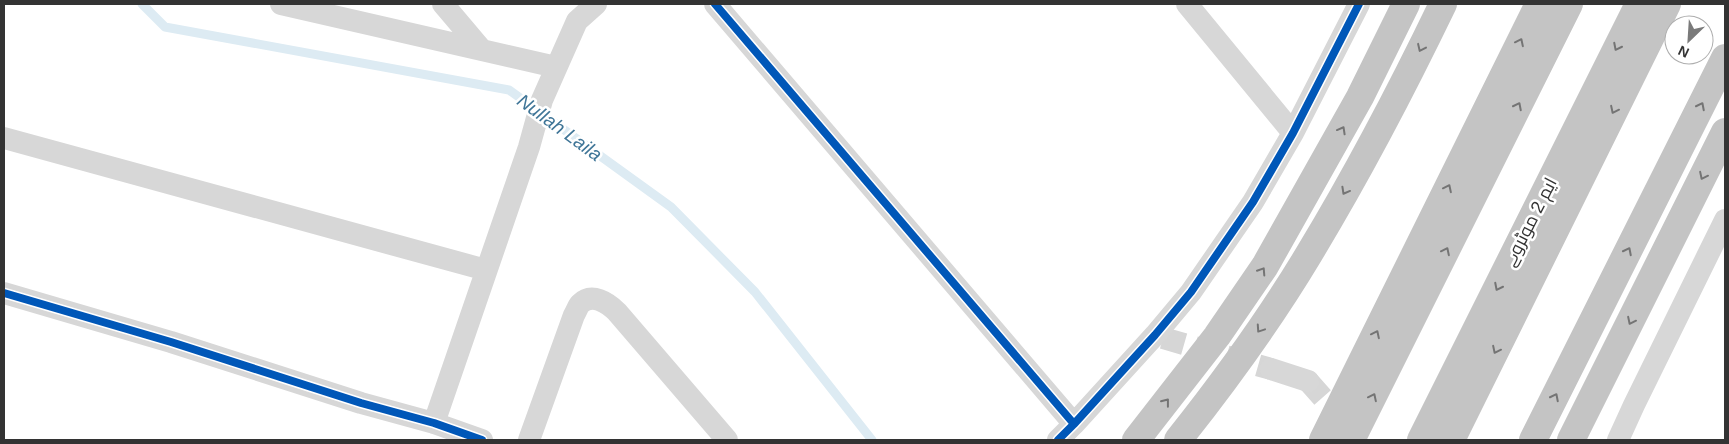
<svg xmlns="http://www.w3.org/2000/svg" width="1729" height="444" font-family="Helvetica,Cairo,sans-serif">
<rect width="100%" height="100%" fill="#fff"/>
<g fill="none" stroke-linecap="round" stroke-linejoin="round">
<path stroke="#ddebf3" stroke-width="9" d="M142,4L165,27L509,90L671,207L755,292L872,440"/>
<path stroke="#d6d6d6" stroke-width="22" stroke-dasharray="22 11" stroke-linecap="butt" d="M1163,338L1271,369
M1308,381L1347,425"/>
<path stroke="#d7d7d7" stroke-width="22" d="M281,4L556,67
M443,4L482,50
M715,4L1074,424L1058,440
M1187,4L1293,133
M4,138L486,270
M4,293L171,342L361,403L434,423L482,440
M1271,369L1308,381
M434,423L529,147L542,100L577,21L596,4
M1074,424L1155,335L1191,292L1253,202L1293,133L1359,4
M529,440L574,315C576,312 578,306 580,304C592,292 608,303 617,312L727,440
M1618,440L1634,405L1725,220"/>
<path stroke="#c4c4c4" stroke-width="28" d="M1136,440L1217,336L1265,266L1360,97L1406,4
M1178,440C1225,381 1270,319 1309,254C1358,173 1402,89 1443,4
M1323,440L1539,4
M1351,440L1569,4
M1421,440L1639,4
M1451,440L1667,4
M1533,440L1725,58
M1571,440L1725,132"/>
<g stroke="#fff" stroke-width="11">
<path id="cycleway" d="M715,4L1074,424L1058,440
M4,293L171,342L361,403L434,423L482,440
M1074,424L1155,335L1191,292L1253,202L1293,133L1359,4"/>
</g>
<use href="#cycleway" stroke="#0057b8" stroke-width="8"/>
</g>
<defs><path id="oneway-chevron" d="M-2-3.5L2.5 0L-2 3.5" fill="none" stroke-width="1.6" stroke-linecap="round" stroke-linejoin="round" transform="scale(1.25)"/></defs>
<g stroke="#747474">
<use href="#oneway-chevron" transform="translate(1520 42) rotate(-64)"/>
<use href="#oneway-chevron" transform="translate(1617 47) rotate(117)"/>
<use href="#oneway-chevron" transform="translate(1421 48) rotate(115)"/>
<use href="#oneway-chevron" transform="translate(1518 106) rotate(-63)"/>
<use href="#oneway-chevron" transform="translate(1701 106) rotate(-63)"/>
<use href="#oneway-chevron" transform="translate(1614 110) rotate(116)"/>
<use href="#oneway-chevron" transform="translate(1342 130) rotate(-61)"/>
<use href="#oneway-chevron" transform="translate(1703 176) rotate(116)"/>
<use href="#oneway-chevron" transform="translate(1448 188) rotate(-64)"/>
<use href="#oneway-chevron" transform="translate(1345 191) rotate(119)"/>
<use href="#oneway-chevron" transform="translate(1446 251) rotate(-64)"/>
<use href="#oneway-chevron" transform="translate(1628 251) rotate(-63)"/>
<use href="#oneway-chevron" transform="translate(1262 271) rotate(-57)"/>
<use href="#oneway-chevron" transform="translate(1498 287) rotate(117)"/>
<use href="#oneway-chevron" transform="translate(1631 321) rotate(116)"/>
<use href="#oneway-chevron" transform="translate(1260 329) rotate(124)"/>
<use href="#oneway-chevron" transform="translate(1376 334) rotate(-64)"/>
<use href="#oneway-chevron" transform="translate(1496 350) rotate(116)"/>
<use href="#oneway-chevron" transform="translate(1373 397) rotate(-64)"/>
<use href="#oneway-chevron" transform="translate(1555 397) rotate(-63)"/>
<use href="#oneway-chevron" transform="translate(1166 402) rotate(-52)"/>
</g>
<g text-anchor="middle" stroke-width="5" stroke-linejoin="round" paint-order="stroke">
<g font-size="18" fill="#333" stroke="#fff">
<text transform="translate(1530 222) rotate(-63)" y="6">ایم 2 موٹروے</text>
</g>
<g font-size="19" font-style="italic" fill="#3f7597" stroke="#fff">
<text transform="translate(560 127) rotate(36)" y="7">Nullah Laila</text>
</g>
</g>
<rect width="1729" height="444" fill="none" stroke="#333333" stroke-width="10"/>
<g transform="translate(1689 40) rotate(205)"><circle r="24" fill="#ffffff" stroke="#adadad"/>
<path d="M0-4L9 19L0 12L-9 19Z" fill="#7a7a7a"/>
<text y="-8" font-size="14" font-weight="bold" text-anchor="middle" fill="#333333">N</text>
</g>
</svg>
